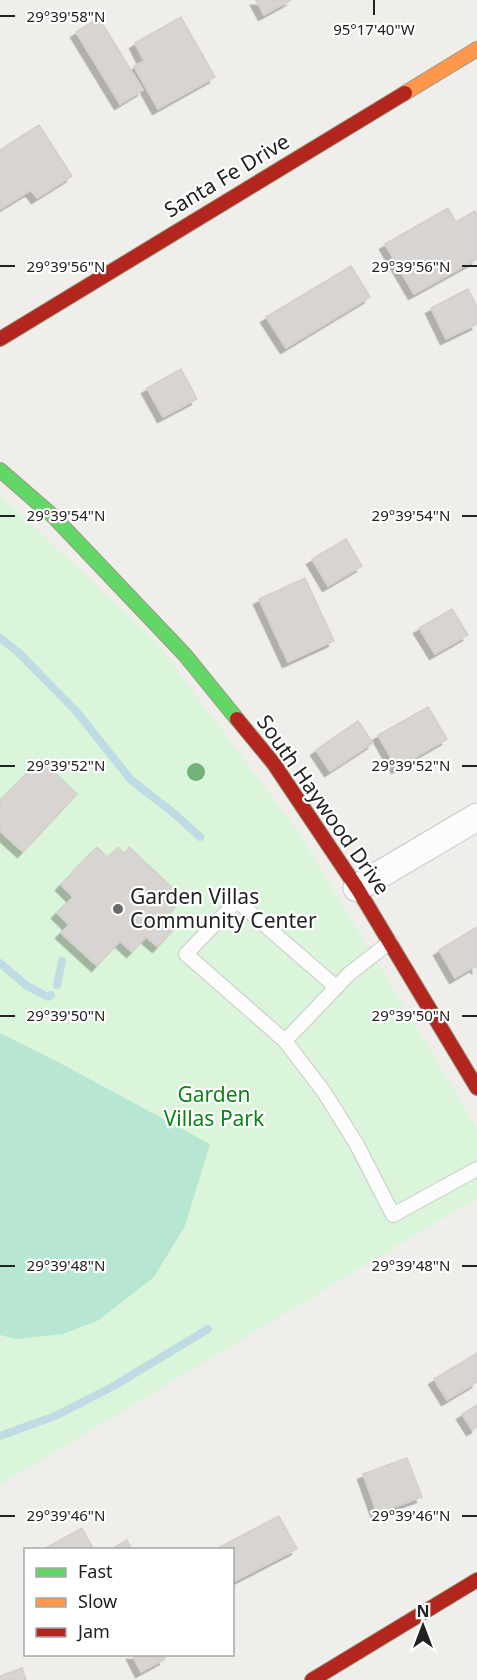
<svg xmlns="http://www.w3.org/2000/svg" width="477" height="1680" font-family="'Noto Sans',sans-serif">
<defs>
<filter id="shadow"><feDropShadow dx="-5.5" dy="5.5" stdDeviation="0" flood-color="#0004"/></filter>
</defs>
<rect width="100%" height="100%" fill="#f0eeeb"/>
<path fill="#daf5da" d="M0,495L154,639L301,836L477,1128V1198L0,1485Z"/>
<path fill="#b7e6d2" d="M0,1033L56,1061L210,1144L185,1226L154,1277L99,1320L63,1334L16,1339L0,1335Z"/>
<g fill="none" stroke-linecap="round" stroke-linejoin="round">
<path stroke="#bfdbe3" stroke-width="8" d="M0,638L19,653L76,711L131,780L176,815L200,837
M0,963L27,986L48,997L51,995
M57,985L62,961
M0,1436L55,1416L112,1387L208,1329"/>
</g>
<path fill="#d7d4d2" stroke="#d3d0cc" stroke-width="1.5" filter="url(#shadow)" d="M256,0H291L264,15Z
M181,17L215,77L158,109L134,66L144,61L135,43Z
M99,18L143,90L120,104L76,32Z
M39,125L72,176L37,198L31,190L0,209V150Z
M448,208L456,222L475,211L477,215V259L414,294L385,244Z
M351,266L370,297L286,348L266,317Z
M468,289L477,307V324L446,339L431,308Z
M181,369L197,399L163,417L147,388Z
M346,539L362,566L328,586L312,559Z
M305,578L334,641L288,662L259,599Z
M452,609L468,635L435,654L419,628Z
M428,707L447,739L397,768L378,735Z
M358,721L373,743L330,771L316,750Z
M41,759L77,794L23,852L0,831V801Z
M97,847L108,858L118,847L125,854L129,847L178,893L173,899L178,904L164,920L174,929L158,947L146,937L132,952L120,941L97,966L61,933L69,925L57,913L73,897L61,885Z
M477,927V968L475,966L455,978L439,950Z
M477,1353V1382L447,1400L434,1379Z
M477,1405V1427L472,1430L462,1414Z
M407,1458L422,1497L377,1513L363,1474Z
M279,1516L297,1549L235,1581L232,1576V1550H218V1548Z
M82,1528L94,1550H42Z
M127,1540L132,1550H110Z
M132,1654H162L165,1659L141,1672Z
M22,1668L26,1680H0V1676Z"/>
<g fill="none" stroke-linecap="round" stroke-linejoin="round">
<g stroke="#c9c8c7" stroke-width="16">
<path id="lane" d="M336,987L237,901L186,954L285,1041L324,1092L357,1145L393,1215L477,1169
M285,1041L349,974L390,942"/>
</g>
<g stroke="#c9c8c7" stroke-width="29">
<path id="street" d="M357,888L477,817"/>
</g>
<g stroke="#999a82" stroke-width="16">
<path id="fast" d="M0,470L53,516L185,655L237,719"/>
</g>
<g stroke="#999a82" stroke-width="16">
<path id="slow" d="M405,93L477,49"/>
</g>
<g stroke="#999a82" stroke-width="16">
<path id="jam" d="M0,339L405,93
M237,719L274,764L357,888L477,1088
M312,1680L477,1580"/>
</g>
<use href="#lane" stroke="#fdfcfc" stroke-width="14"/>
<use href="#street" stroke="#fdfcfc" stroke-width="27"/>
<use href="#fast" stroke="#63d668" stroke-width="14"/>
<use href="#slow" stroke="#ff974d" stroke-width="14"/>
<use href="#jam" stroke="#b3261e" stroke-width="14"/>
</g>
<circle fill="#73b476" cx="196" cy="772" r="9"/>
<path fill="none" stroke="#222" stroke-width="2" d="M374,0V15M0,16H15M0,266H15M462,266H477M0,516H15M462,516H477M0,766H15M462,766H477M0,1016H15M462,1016H477M0,1266H15M462,1266H477M0,1516H15M462,1516H477"/>
<circle fill="#6a6968" stroke="#fff" stroke-width="2" cx="118" cy="909" r="6"/>
<g text-anchor="middle" stroke-width="4.5" stroke-linejoin="round" paint-order="stroke">
<g font-size="21" fill="#222" stroke="#fff">
<text transform="translate(227 176) rotate(-31)" y="7">Santa Fe Drive</text>
<text transform="translate(323 805) rotate(55)" y="7">South Haywood Drive</text>
</g>
<g font-size="21" fill="#222" stroke="#fff" text-anchor="start">
<text x="130" y="904">Garden Villas<tspan x="130" dy="24">Community Center</tspan></text>
</g>
<g font-size="21" fill="#0c8416" stroke="#fff">
<text x="214" y="1102">Garden<tspan x="214" dy="24">Villas Park</tspan></text>
</g>
</g>
<g font-size="15" text-anchor="middle" fill="#222" stroke="#fff" stroke-width="4.5" stroke-linejoin="round" paint-order="stroke">
<text x="66" y="22">29°39'58"N</text>
<text x="374" y="35">95°17'40"W</text>
<text x="66" y="272">29°39'56"N</text>
<text x="411" y="272">29°39'56"N</text>
<text x="66" y="521">29°39'54"N</text>
<text x="411" y="521">29°39'54"N</text>
<text x="66" y="771">29°39'52"N</text>
<text x="411" y="771">29°39'52"N</text>
<text x="66" y="1021">29°39'50"N</text>
<text x="411" y="1021">29°39'50"N</text>
<text x="66" y="1271">29°39'48"N</text>
<text x="411" y="1271">29°39'48"N</text>
<text x="66" y="1521">29°39'46"N</text>
<text x="411" y="1521">29°39'46"N</text>
</g>
<rect x="24" y="1548" width="210" height="108" fill="#ffffff" stroke="#a7a7a7" stroke-width="1.5"/>
<rect x="36" y="1568" width="30" height="9" fill="#63d668" stroke="#a7a7a7" stroke-width="1.5"/>
<text x="78" y="1578" font-size="18" fill="#222222">Fast</text>
<rect x="36" y="1598" width="30" height="9" fill="#ff974d" stroke="#a7a7a7" stroke-width="1.5"/>
<text x="78" y="1608" font-size="18" fill="#222222">Slow</text>
<rect x="36" y="1628" width="30" height="9" fill="#b3261e" stroke="#a7a7a7" stroke-width="1.5"/>
<text x="78" y="1638" font-size="18" fill="#222222">Jam</text>
<g transform="translate(423 1626)" stroke="#ffffff" stroke-width="4.5" paint-order="stroke">
<path d="M0-4.5L10 22L0 15L-10 22Z" fill="#222222"/>
<text y="-9" font-size="16" font-weight="bold" text-anchor="middle" fill="#222222">N</text>
</g>
</svg>
